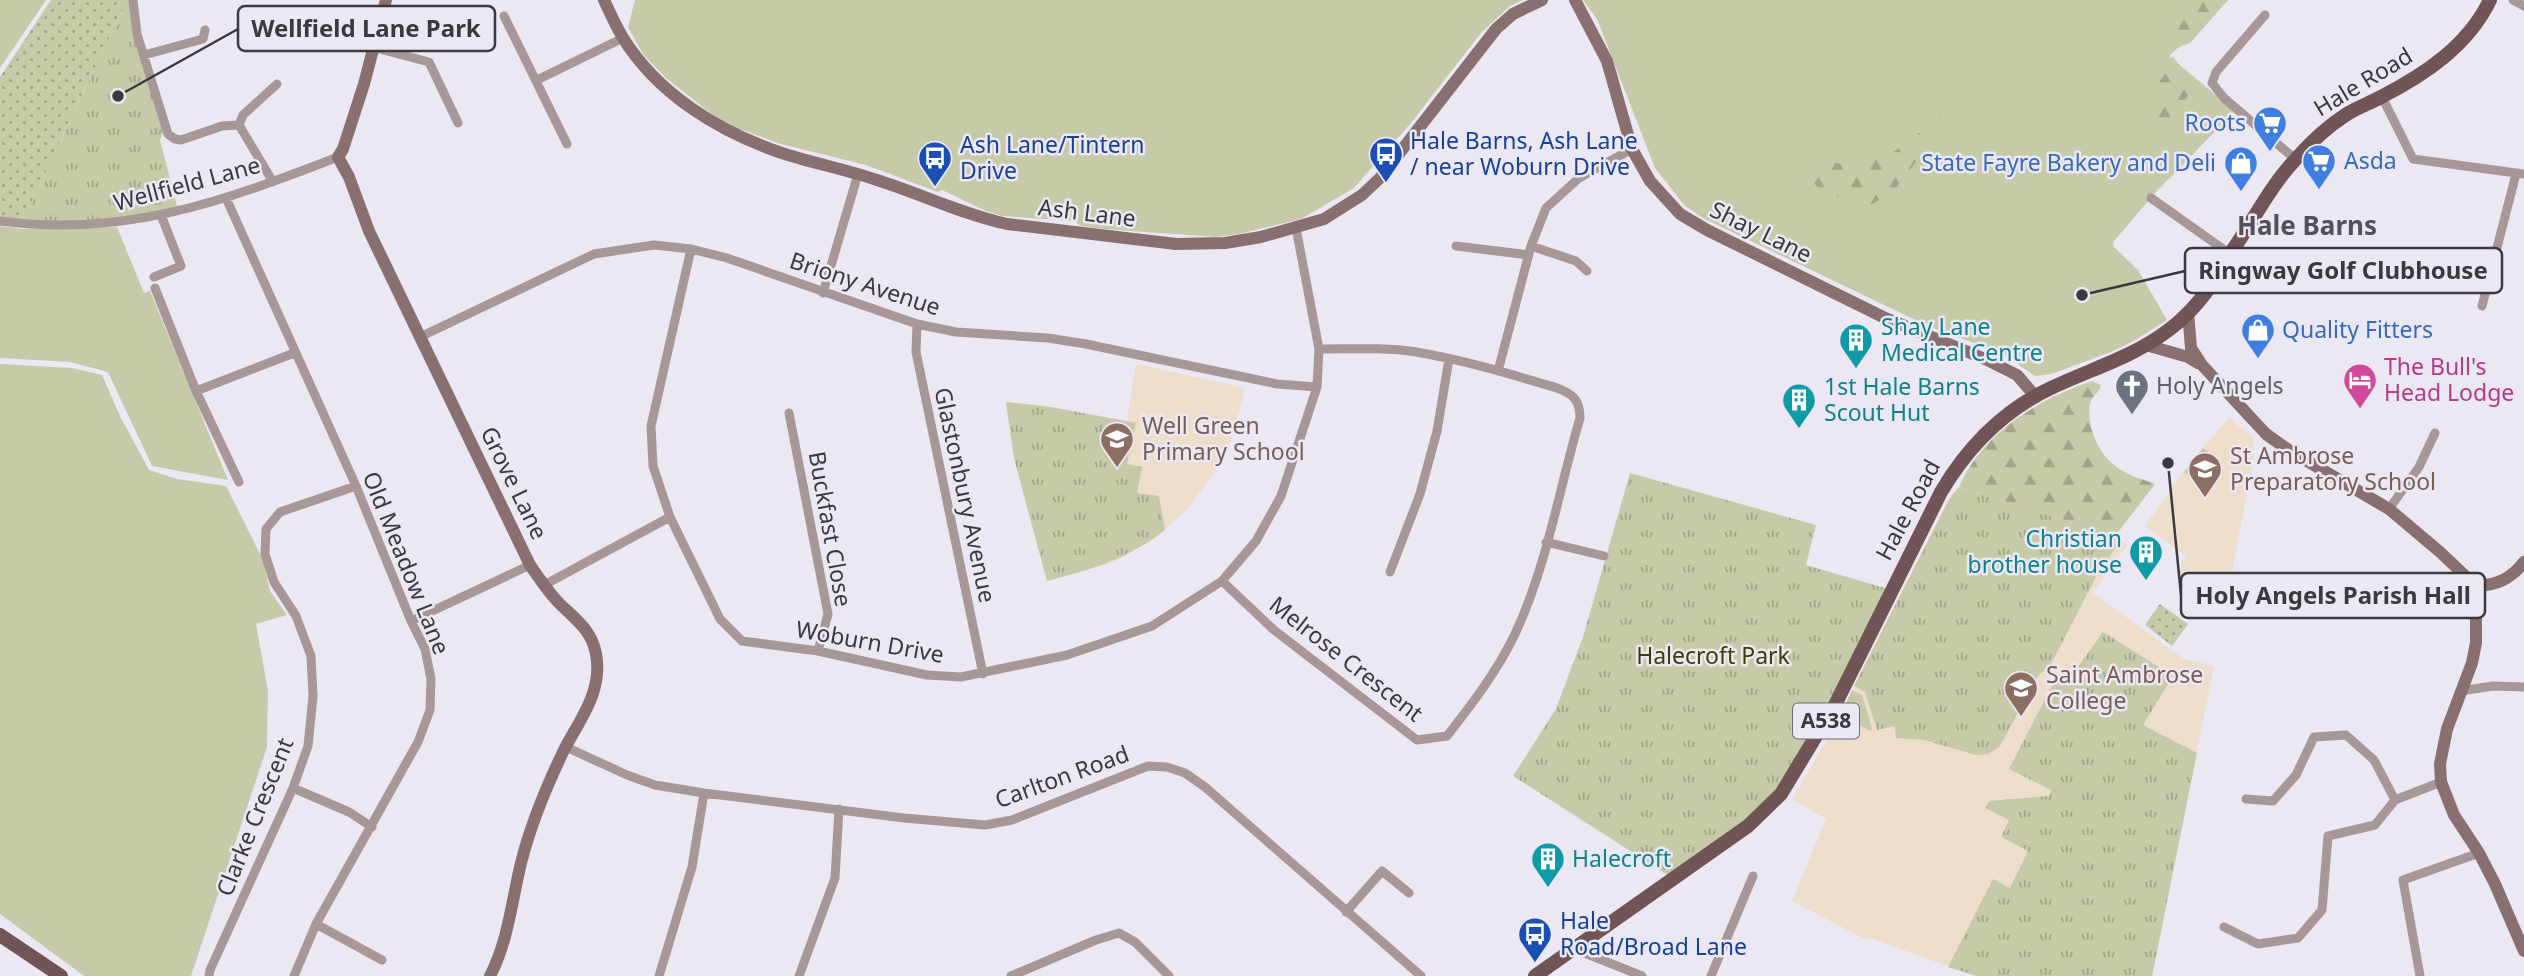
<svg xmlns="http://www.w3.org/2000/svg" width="2524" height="976" font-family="'Noto Sans',sans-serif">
<defs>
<pattern id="forest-firs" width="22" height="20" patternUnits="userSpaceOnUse" patternTransform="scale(1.75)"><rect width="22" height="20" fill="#c7caa9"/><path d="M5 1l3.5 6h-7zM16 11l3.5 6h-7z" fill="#a3a58b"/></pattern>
<pattern id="park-tufts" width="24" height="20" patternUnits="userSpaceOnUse" patternTransform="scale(1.75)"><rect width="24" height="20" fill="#c7caa9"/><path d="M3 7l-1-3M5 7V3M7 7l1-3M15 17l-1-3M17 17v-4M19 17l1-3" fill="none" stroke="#a3a58b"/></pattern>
<pattern id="garden-dots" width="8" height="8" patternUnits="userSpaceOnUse" patternTransform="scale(1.75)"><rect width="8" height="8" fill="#c7caa9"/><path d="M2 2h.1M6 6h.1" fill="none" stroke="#a3a58b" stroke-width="1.8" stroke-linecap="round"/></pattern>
</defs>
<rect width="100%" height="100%" fill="#ebe7f3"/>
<path fill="#ecdeca" d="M1136,364L1245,388L1230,444L1212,476L1186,510L1154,539L1114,562L1047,581L1014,458L1006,402L1051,407L1127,421Z
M2230,417L2237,425L2253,436L2254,456L2228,593L2202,588L2189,591L2183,586L2179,576L2182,564L2181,563L2186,556L2145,526L2193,459Z
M1953,492L2138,506L2115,536L2127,545L2093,593L2184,659L2214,666L2152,976H1976L1867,937L1865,939L1792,901L1826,819L1792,799L1829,736Z"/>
<path fill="#c7caa9" d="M0,0H46L0,68Z
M635,0H1523L1510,6L1481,33L1411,123L1354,188L1301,219L1239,234L1217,237L1104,229L1081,226L1074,221L1002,216L986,211L942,190L938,192L866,165L781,144L734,127L713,115L666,78L643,54L628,27Z
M1583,0H2228L2169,56L2235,111L2156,192L2114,241L2113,246L2138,270L2167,320L2132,342L2111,352L2051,374L2035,376L2002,353L1930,327L1703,218L1685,206L1655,168L1597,19Z
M0,226L21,229L117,227L144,293L150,291L228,480L152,466L108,372L70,362L0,358Z
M0,364L72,368L102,375L120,416L149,470L177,479L226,486L263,560L270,591L287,615L256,624L268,691L267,747L191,976H84L0,914Z
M1852,690L1862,695L1872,728L1871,731L1849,721L1852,714L1849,712L1846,716L1847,701Z"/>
<path fill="url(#forest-firs)" d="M2182,0H2228L2191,42L2173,50C2165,31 2172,17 2182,0Z
M2172,55L2194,85L2135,183L2126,178L2154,131L2149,116L2160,80L2172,67Z
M1952,105L1956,110L1892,193L1870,205L1847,200L1820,189L1808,178L1811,167L1826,160C1878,179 1914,136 1952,105Z
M2092,381L2101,385C2099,393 2092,396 2090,404C2086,427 2099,455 2118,468C2129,476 2143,479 2155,484L2115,536L1959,487C1982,433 2039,399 2092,381Z"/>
<path fill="url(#park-tufts)" d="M127,0H133L164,130L160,140L178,210L116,224H21Z
M1006,402L1051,407L1136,423L1127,464L1142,467L1137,493L1159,496L1165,530C1127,559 1093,569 1047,581L1014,458Z
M2203,448L2214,456L2196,480L2184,472Z
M1630,473L1816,525L1806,565L1892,590L1781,794L1674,879L1513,776L1556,709L1569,674L1583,637Z
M1959,487L2115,536L2120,541L2097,575L2051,664L2038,676L2000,746L1989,754L1976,755L1924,740L1896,738L1895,726L1877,730L1865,692L1854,686L1948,501Z
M2103,632L2173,676L2143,725L2197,753L2152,976H1976L1948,967L1993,879L2010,888L2028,851L2001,837L2009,820L1985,808L1989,801L2049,796L2051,790L2009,769L2055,680L2062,673L2071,683L2073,674Z"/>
<path fill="url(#garden-dots)" d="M51,0H127L21,224L0,221V77Z
M2160,604L2188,624L2172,646L2145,625Z"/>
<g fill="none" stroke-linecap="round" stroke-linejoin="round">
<path stroke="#a89797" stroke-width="9" d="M133,0L137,34L168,134L175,139L181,140L222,126L239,125L273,182
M2513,0L2524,6
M2265,15L2216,72L2212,83L2224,98L2295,159
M504,16L567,144
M372,47L429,62L458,123
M144,55L203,39L205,30
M537,80L623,38
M2382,97L2413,159L2524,174
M239,125L243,115L277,84
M226,198L356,486L411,621L425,649L431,679L430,710L418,742L316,924L294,976
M2151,198L2230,254
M0,221C124,238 224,201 338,157
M1456,246L1529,255
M1531,246L1576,261L1587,271
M691,249L651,426L653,466L670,517L720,619L742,641L818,651L927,675L961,677L1067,655L1152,626L1222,581L1256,541L1281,496L1317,387L1319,349L1296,228
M154,277L181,266L161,215
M155,288L196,391L239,482
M823,293L858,174
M2482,306L2516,174
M917,324L916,352L983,674
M420,337L594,254L654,245L691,249L727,258L917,324L956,332L1048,338L1086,344L1277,384L1317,387
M1498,371L1531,246L1546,208L1579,178L1632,149
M196,391L294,353
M789,413L828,614L818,651
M2389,509L2419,467L2435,433
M1546,542L1604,556
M1390,572L1420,494L1437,431L1449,359
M1222,581L1274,630L1417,740L1447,736C1472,704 1498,670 1515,634C1547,566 1559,489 1580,418C1580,400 1573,394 1557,388C1510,374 1464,360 1416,352C1384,347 1351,349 1319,349
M544,585L670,517
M411,621L530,565
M2460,691L2493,686L2524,687
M566,747L627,775L655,785L704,793L904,818L985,825L1012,820L1148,766L1167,767L1185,773L1205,787L1421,976
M293,788L349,812L372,827
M2246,799L2273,801L2296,775L2314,737L2346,735L2374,760L2395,800L2441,782
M1346,912L1382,871L1409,893
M316,924L382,960
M2224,927L2258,944L2298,938L2322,910L2328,836L2375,825L2395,800
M1572,948L1642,976
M209,976L210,970L293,788L308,746L313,696L311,656L296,616L274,582L265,554L266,529L280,512L356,486
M659,976L692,867L704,793
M799,976L835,878L839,809
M1011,976L1096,940L1119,933L1135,942L1169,976
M1711,976L1753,876
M2420,976L2403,880L2479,853"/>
<path stroke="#887070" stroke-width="12" d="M386,0L364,84L343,149L338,157L349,177L369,231L530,565C539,578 548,592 559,603C575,619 592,630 596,654C603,690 581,718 565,748C547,785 531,823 521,863C512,900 508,942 490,976
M604,0C610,13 616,26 623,38C658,94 718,131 779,152C811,163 845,169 877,180C921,194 962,214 1007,224L1176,244L1225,243L1261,237L1324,219L1362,195L1380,178L1496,29L1513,14L1542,0
M1575,0L1607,61L1632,149L1650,181L1680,214L1707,230L1883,317L1985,359L2017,375L2036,397
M2188,312L2191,348L2202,365L2266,434L2290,451L2389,509L2440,552L2476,586
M2146,345L2188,357L2198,363
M2476,586V643L2472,663L2447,729L2440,764L2441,782L2454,815L2479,853L2495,884L2524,951
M2476,586C2497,585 2511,579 2524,562"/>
<path stroke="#715455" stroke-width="14" d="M0,935L61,976
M1535,976L1748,826L1781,794L1836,703L1941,492C1967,448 2004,410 2051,388C2093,368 2132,358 2170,329C2185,318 2199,302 2210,287C2217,277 2222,265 2229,255C2252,224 2269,187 2296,159C2311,142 2328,126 2347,114C2358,107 2370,103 2381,97C2424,75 2468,46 2490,0"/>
</g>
<defs>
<g id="supermarket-pin" transform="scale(1.75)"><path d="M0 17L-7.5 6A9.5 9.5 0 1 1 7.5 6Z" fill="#3f7fe0" stroke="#ebe7f3"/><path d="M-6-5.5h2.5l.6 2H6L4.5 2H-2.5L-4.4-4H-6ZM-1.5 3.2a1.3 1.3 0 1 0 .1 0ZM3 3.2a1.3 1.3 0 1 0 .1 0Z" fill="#fff"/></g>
<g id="bus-pin" transform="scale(1.75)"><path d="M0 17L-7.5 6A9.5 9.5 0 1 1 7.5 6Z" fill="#1a4fb4" stroke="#ebe7f3"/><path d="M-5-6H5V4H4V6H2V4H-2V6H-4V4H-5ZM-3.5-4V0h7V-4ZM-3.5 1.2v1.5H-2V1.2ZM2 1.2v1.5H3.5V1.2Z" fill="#fff"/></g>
<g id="shop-pin" transform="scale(1.75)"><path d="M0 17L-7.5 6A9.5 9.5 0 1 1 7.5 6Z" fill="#3f7fe0" stroke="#ebe7f3"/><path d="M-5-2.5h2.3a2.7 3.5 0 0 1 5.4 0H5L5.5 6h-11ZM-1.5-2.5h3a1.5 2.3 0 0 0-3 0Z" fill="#fff"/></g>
<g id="building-pin" transform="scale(1.75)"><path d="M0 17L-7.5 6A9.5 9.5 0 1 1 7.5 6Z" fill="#0f9aa8" stroke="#ebe7f3"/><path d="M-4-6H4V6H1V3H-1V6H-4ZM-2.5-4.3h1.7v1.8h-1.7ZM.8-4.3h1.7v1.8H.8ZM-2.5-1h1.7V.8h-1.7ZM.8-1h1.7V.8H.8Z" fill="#fff"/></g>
<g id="hotel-pin" transform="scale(1.75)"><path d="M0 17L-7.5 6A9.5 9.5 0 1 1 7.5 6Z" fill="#d1479c" stroke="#ebe7f3"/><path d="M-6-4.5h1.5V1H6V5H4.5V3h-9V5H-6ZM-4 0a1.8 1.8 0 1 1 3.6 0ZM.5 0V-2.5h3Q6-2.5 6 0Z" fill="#fff"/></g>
<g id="church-pin" transform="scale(1.75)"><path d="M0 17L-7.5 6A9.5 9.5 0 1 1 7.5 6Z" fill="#6b7280" stroke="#ebe7f3"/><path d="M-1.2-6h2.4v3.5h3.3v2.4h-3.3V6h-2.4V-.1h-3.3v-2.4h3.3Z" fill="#fff"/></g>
<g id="school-pin" transform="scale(1.75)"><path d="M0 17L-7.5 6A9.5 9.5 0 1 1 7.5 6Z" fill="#8d6e63" stroke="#ebe7f3"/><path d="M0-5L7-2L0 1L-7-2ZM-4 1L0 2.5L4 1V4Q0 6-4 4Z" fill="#fff"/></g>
</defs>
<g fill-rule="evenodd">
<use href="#supermarket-pin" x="2270" y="123"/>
<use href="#bus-pin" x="1386" y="154"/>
<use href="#bus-pin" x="935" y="158"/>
<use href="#supermarket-pin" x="2319" y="161"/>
<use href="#shop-pin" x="2241" y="163"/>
<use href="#shop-pin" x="2258" y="330"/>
<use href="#building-pin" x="1856" y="340"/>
<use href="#hotel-pin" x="2360" y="380"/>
<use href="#church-pin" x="2132" y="386"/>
<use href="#building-pin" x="1799" y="400"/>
<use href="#school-pin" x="1117" y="439"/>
<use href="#school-pin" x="2205" y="469"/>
<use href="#building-pin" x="2146" y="552"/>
<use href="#school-pin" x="2021" y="688"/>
<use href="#building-pin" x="1548" y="859"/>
<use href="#bus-pin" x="1535" y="934"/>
</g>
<g text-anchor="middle" stroke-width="5" stroke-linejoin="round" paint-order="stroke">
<rect fill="#ebe7f3" stroke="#6f6d74" stroke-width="2" x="1793" y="703.5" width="66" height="35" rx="5"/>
<g font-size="21" font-weight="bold" fill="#3a393d">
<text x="1826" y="728">A538</text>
</g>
<g font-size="23" fill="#3a393d" stroke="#ebe7f3">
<text transform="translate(2363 82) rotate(-31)" y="8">Hale Road</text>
<text transform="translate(187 184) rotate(-15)" y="8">Wellfield Lane</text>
<text transform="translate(1087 213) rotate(7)" y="8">Ash Lane</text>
<text transform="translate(1761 232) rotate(26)" y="8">Shay Lane</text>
<text transform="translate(865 284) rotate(18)" y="8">Briony Avenue</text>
<text transform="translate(514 483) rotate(64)" y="8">Grove Lane</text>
<text transform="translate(965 495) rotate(78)" y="8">Glastonbury Avenue</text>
<text transform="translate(1908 510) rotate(-62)" y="8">Hale Road</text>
<text transform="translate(830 529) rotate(80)" y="8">Buckfast Close</text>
<text transform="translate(406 563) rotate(68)" y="8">Old Meadow Lane</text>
<text transform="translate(870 642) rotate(10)" y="8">Woburn Drive</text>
<text transform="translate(1346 659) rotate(38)" y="8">Melrose Crescent</text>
<text transform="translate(1062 777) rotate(-20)" y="8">Carlton Road</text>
<text transform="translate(255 817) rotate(-68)" y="8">Clarke Crescent</text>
</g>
<g font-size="23" fill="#366cbe" stroke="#ebe7f3" text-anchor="end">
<text x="2246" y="131">Roots</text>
<text x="2344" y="169" text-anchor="start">Asda</text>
<text x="2216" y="171">State Fayre Bakery and Deli</text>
<text x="2282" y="338" text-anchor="start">Quality Fitters</text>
</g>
<g font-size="23" fill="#164399" stroke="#ebe7f3" text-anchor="start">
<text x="1410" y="149">Hale Barns, Ash Lane<tspan x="1410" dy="26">/ near Woburn Drive</tspan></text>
<text x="960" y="153">Ash Lane/Tintern<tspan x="960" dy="26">Drive</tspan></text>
<text x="1560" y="929">Hale<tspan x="1560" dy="26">Road/Broad Lane</tspan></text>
</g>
<g font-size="23" fill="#0d838f" stroke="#ebe7f3" text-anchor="start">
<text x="1881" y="335">Shay Lane<tspan x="1881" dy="26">Medical Centre</tspan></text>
<text x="1824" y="395">1st Hale Barns<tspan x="1824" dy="26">Scout Hut</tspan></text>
<text x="2122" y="547" text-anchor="end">Christian<tspan x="2122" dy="26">brother house</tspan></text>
<text x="1572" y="867">Halecroft</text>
</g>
<g font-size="23" fill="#b23c85" stroke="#ebe7f3" text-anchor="start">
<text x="2384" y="375">The Bull's<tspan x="2384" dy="26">Head Lodge</tspan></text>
</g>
<g font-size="23" fill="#5b616d" stroke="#ebe7f3" text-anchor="start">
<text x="2156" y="394">Holy Angels</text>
</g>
<g font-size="23" fill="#785e54" stroke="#ebe7f3" text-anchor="start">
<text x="1142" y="434">Well Green<tspan x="1142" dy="26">Primary School</tspan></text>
<text x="2230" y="464">St Ambrose<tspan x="2230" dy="26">Preparatory School</tspan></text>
<text x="2046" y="683">Saint Ambrose<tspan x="2046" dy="26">College</tspan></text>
</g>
<g font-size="23" fill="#3d3e03" stroke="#ebe7f3">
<text x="1713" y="664">Halecroft Park</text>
</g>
<g font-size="26" font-weight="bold" fill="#535059" stroke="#ebe7f3">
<text x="2307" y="235">Hale Barns</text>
</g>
</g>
<path fill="none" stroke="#3a393d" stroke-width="2.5" d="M118 96L238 29M2082 295L2185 271M2168 463L2181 595"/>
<g fill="#3a393d" stroke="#ebe7f3" stroke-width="2.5">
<circle cx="118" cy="96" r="7"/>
<circle cx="2082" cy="295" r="7"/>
<circle cx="2168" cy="463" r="7"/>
</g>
<g fill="#ebe7f3" stroke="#3a393d" stroke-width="2.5">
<rect x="238" y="6" width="257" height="45" rx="7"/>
<rect x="2185" y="248" width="317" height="45" rx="7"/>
<rect x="2181" y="573" width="304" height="45" rx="7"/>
</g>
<g font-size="24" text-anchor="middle" font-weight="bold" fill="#3a393d">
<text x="366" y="37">Wellfield Lane Park</text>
<text x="2343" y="279">Ringway Golf Clubhouse</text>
<text x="2333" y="604">Holy Angels Parish Hall</text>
</g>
</svg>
